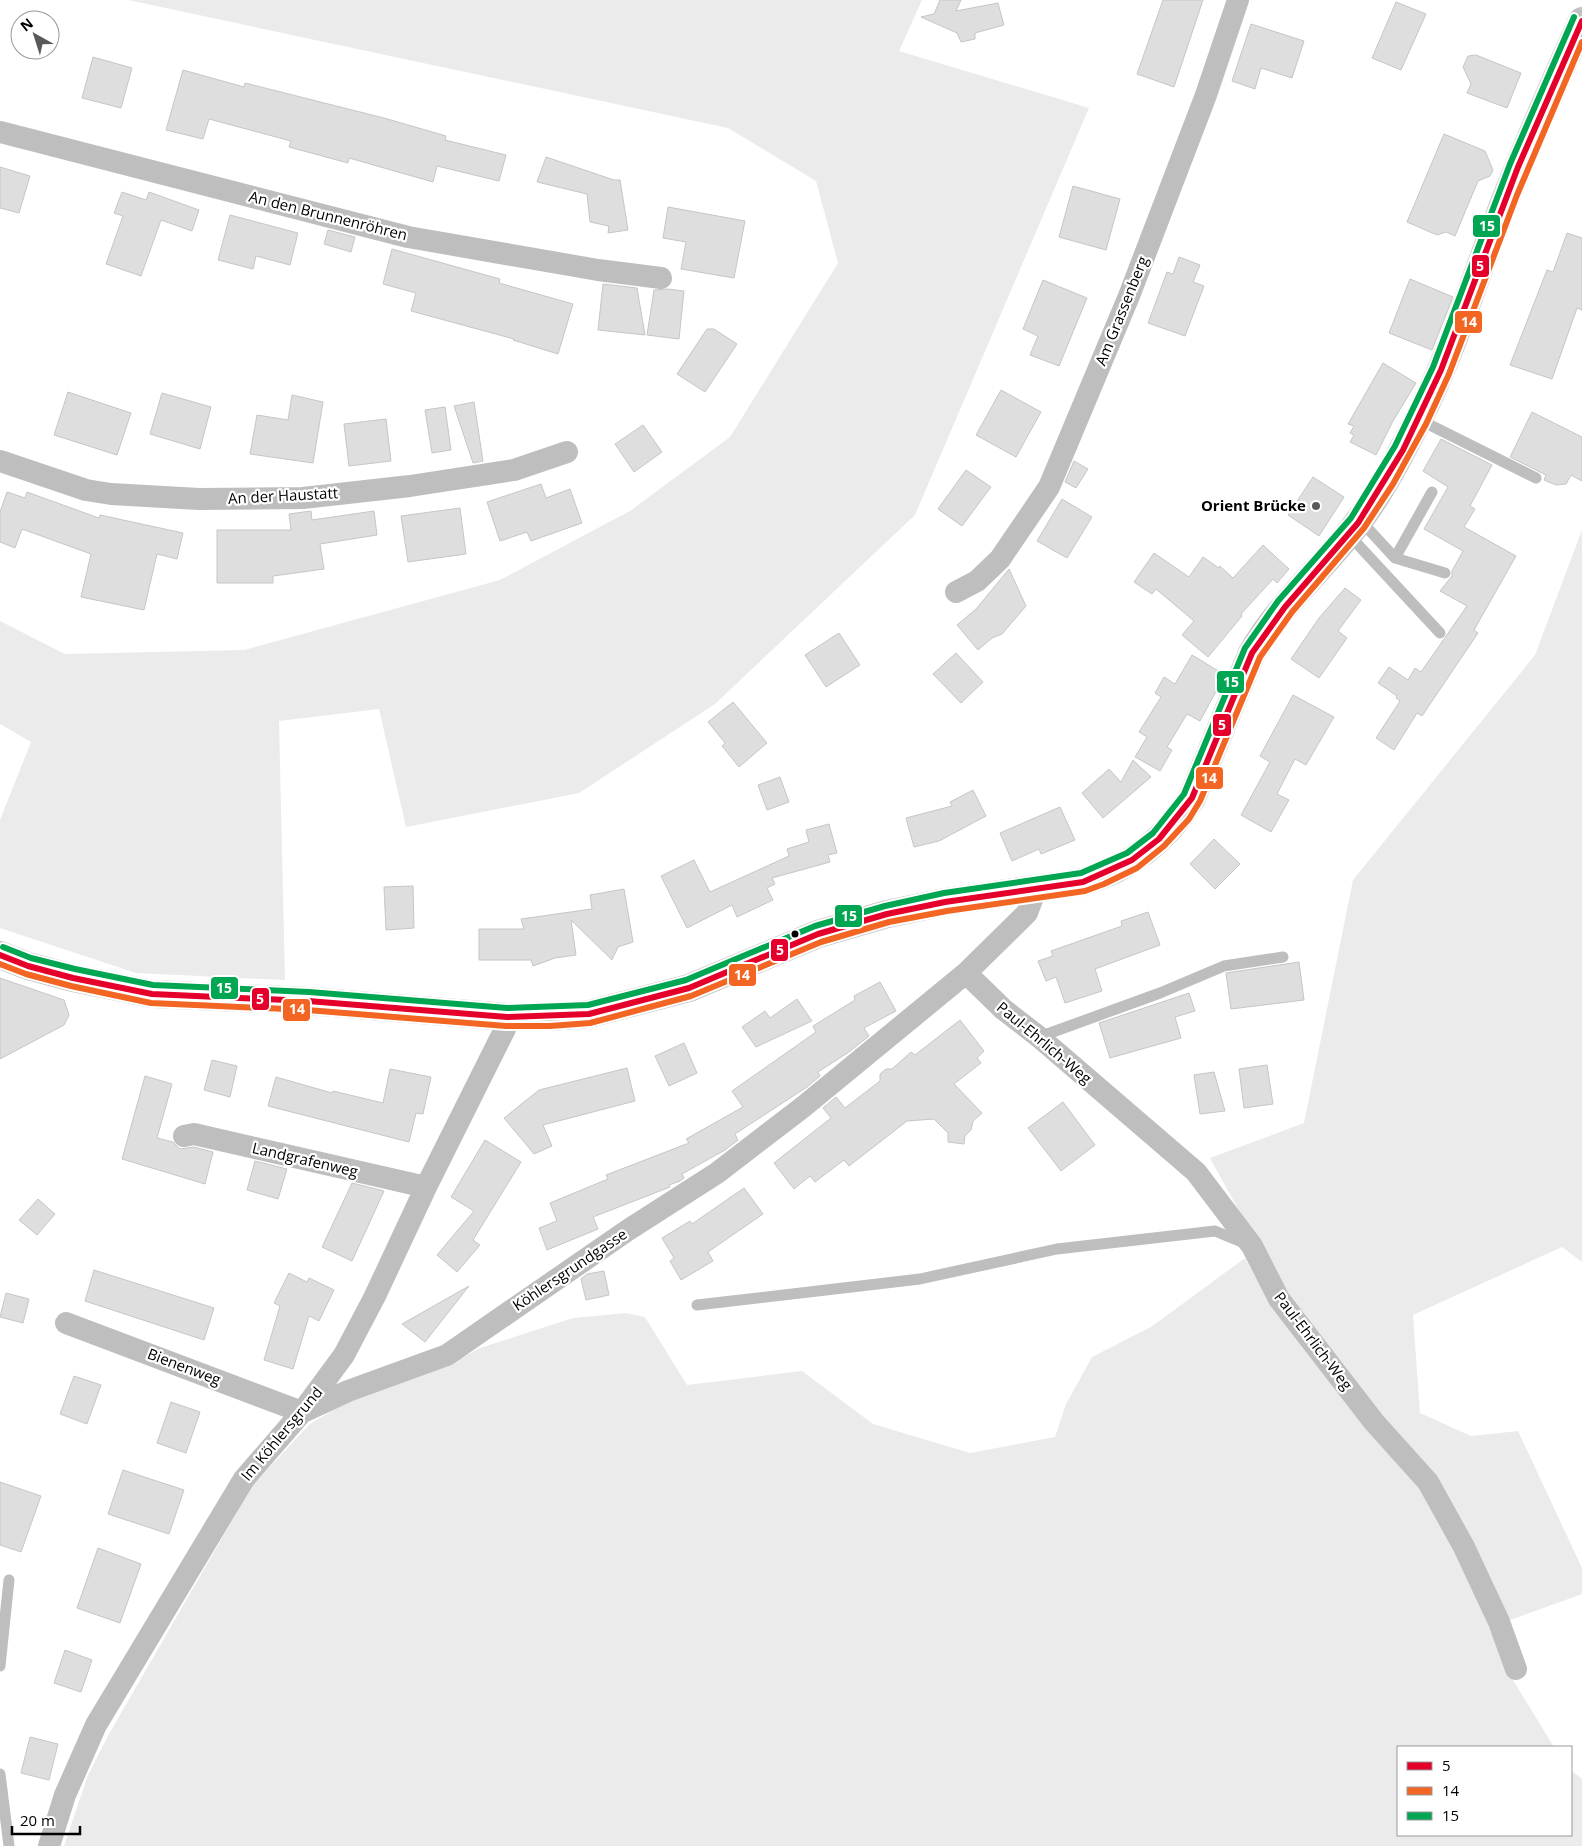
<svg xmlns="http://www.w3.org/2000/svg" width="1582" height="1846" font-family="'Open Sans',sans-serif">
<rect width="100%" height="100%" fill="#fff"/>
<path fill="#ebebeb" d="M128,0H922L899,51L1089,108L915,515L715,704L579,793L406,827L379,709L279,721L285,980L136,973L0,928V820L31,742L0,724V621L65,654L244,650L500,580L630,511L730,437L838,263L816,181L728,128Z
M1582,530V1262L1562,1247L1413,1315L1420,1413L1471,1436L1518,1431L1582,1568V1594L1505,1622L1471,1545L1286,1296L1210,1158L1304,1123L1353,880L1535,655Z
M1245,1258L1270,1304L1424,1489L1457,1552L1508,1672L1554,1747H1398V1835H1571V1770L1582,1779V1846H64L88,1775L109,1734L252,1486L310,1424L350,1400L450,1364L480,1348L573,1318L626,1313L645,1317L687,1385L802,1371L873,1424L970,1453L1055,1437L1066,1404L1092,1357L1151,1327Z"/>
<path fill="#dedede" stroke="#c6c6c6" d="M940,0H961L956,11L998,3L1004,25L975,33V39L961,42L957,33L921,17L934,14Z
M1163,0H1203L1174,87L1137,74Z
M1396,2L1426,14L1401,70L1372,58Z
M1251,24L1304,41L1292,78L1261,68L1255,89L1232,81Z
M1476,55L1521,73L1507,108L1467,93L1471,84L1463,67L1468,56Z
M93,57L132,68L121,108L82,98Z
M183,70L244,87L245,83L384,118L446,136L445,140L506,155L499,181L437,166L433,182L349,158L348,163L289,147L291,141L209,119L203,139L166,130Z
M1444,134L1485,151L1493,170L1490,176L1478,181L1455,236L1446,232L1437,235L1407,222Z
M546,157L614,180H620L628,230L608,233L609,226L590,222L587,194L537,182Z
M0,167L30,176L19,213L0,208Z
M1073,186L1120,199L1106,250L1059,237Z
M122,192L146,200L149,192L199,210L192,231L161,220L141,276L106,264L123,216L114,213Z
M668,207L745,221L734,278L681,269L686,242L663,238Z
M230,215L298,233L290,265L256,256L253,269L218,260Z
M328,230L355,237L351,252L324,244Z
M1567,233L1582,238V310L1577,308L1552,379L1510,365L1547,270L1553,272Z
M392,249L500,279L499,283L573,304L558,354L513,340L514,339L411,311L416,293L383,284Z
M1179,257L1200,265L1193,282L1204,286L1185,336L1148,323L1167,272L1173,274Z
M1410,279L1453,297L1432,350L1389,333Z
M1043,280L1087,298L1059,366L1030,355L1038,336L1023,329Z
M603,284L637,288L645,335L598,330Z
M668,289L684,291L679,339L647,335L654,290Z
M707,329H714L737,344L705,392L677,374Z
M1383,363L1416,383L1393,421L1376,455L1350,442L1354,435L1350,433L1354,426L1348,424Z
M1001,390L1041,412L1016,457L976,435Z
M68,392L131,413L117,455L54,435Z
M162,393L211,407L200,449L150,434Z
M292,395L323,402L313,463L250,454L257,415L288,420Z
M474,402L483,461L473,463L454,406Z
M445,407L451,450L432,453L425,410Z
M1532,412L1582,437V481L1571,475L1566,484L1556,485L1544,480L1546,475L1510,457Z
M386,419L391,461L349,466L344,424Z
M643,425L662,452L634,472L615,444Z
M1441,439L1492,465L1470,506L1475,509L1464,527L1516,556L1474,630L1478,633L1422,716L1417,713L1394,750L1376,738L1400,701L1396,698L1397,696L1378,683L1389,667L1408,680L1415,668L1421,672L1467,606L1440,591L1452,576V571L1463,551L1424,529L1448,487L1423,471Z
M1074,461L1088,469L1076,488L1065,482Z
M966,470L991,487L962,526L938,509Z
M1313,477L1344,497L1319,536L1288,515Z
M541,484L546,498L570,489L582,523L531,541L527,532L500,541L487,502Z
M7,492L25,498L27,492L99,518L100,515L183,533L177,559L157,554L144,610L81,597L91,554L22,529L15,548L0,542V512Z
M1062,499L1092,517L1067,558L1037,541Z
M460,508L466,554L408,562L401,516Z
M311,511L312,520L374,511L377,535L320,544L324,569L273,576V583H217V530H291L289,514Z
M1263,545L1289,569L1277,583L1273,579L1241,614L1242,616L1208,657L1182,635L1194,621L1156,589L1152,594L1134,582L1154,553L1189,577L1203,557L1219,568L1220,566L1233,578Z
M1009,569L1026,606L1002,634L992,638L978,650L957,625L976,609Z
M1345,588L1361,600L1338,631L1347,638L1319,678L1291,659L1319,618Z
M839,633L860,665L826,687L805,655Z
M956,653L983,682L961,703L933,674Z
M1192,655L1220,672L1222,680L1200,721L1187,714L1167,747L1172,750L1160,771L1135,757L1147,737L1139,732L1161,697L1155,693L1164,677L1175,684Z
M1293,695L1334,717L1306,765L1295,759L1277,794L1289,800L1271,832L1241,815L1270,762L1260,756Z
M733,702L767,743L739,767L722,746L725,743L708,722Z
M1133,760L1151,777L1103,818L1082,793L1109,769L1121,782Z
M780,777L789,802L767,810L758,785Z
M973,790L986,816L939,841L914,847L906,818L952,806L950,802Z
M1060,807L1075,840L1041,854L1039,849L1012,861L1000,833Z
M829,824L837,853L828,855L830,862L772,878L775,884L767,888L773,900L737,917L732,905L687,928L661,876L694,860L710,892L789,856L787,849L809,842L806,830Z
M1214,839L1240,864L1215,889L1190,864Z
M413,886L414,928L386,930L384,887Z
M624,889L633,942L618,947L612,960L571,920L576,955L555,958L533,966L531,960H479V929H524L521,919L592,909L590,895Z
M1148,912L1160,945L1095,969L1102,991L1065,1003L1056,977L1046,981L1038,961L1053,956L1051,951L1122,926L1121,921Z
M1299,962L1304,1000L1231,1009L1226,973Z
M0,978L64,1000L69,1015L64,1025L0,1059Z
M880,982L896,1011L864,1028L869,1036L849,1052L818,1072L820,1076L807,1087L735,1134L738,1140L725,1150L682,1174L684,1178L680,1181L669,1185L670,1187L593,1217L598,1229L547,1250L539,1228L557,1221L550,1203L608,1179L606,1175L689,1143L686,1139L743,1107L732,1091L816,1032L813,1026L855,1000L854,996Z
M1189,993L1195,1011L1175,1017L1181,1038L1110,1058L1099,1023Z
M797,999L812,1021L756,1047L742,1027L765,1011L770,1018Z
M960,1020L984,1051L977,1058L981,1063L954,1084L982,1113L973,1121L971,1130L965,1136L964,1144L948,1142V1133L934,1119L907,1121L849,1166L844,1160L815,1182L810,1176L794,1189L774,1163L831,1118L823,1108L836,1097L845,1108L880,1081V1074L886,1069H892L911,1052L915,1055Z
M684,1043L697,1073L669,1086L655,1056Z
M212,1060L237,1066L230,1097L204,1090Z
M1267,1065L1273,1104L1244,1108L1239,1069Z
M627,1068L635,1101L543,1125L552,1146L534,1154L504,1118L539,1090Z
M390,1069L431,1077L423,1114L416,1113L409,1142L268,1106L276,1077L332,1093L333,1091L383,1103Z
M1214,1072L1225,1111L1200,1114L1194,1075Z
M145,1076L172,1084L157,1138L173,1142L180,1149L194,1147L213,1152L205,1184L122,1159Z
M1063,1102L1095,1145L1061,1171L1028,1128Z
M485,1140L521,1162L473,1240L480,1245L457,1272L437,1255L474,1211L451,1197Z
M255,1161L287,1169L278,1199L247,1190Z
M352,1183L384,1191L352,1261L322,1247Z
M744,1188L763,1214L708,1252L713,1261L681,1280L670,1261L674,1258L662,1238L690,1221L692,1224Z
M38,1199L55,1214L37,1235L19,1220Z
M94,1270L214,1308L204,1340L85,1301Z
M604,1271L609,1295L586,1300L581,1279L587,1274Z
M289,1273L307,1282L309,1278L334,1290L319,1321L309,1316L293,1369L264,1360L280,1306L274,1303Z
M469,1286L425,1342L402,1324Z
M6,1293L29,1299L23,1323L0,1317Z
M74,1376L101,1385L87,1424L60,1414Z
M171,1402L200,1412L186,1453L157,1443Z
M123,1470L184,1490L169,1534L108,1514Z
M0,1482L41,1496L21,1552L0,1545Z
M98,1548L141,1564L120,1623L77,1608Z
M65,1650L92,1660L81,1692L54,1683Z
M30,1737L58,1744L49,1780L21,1773Z"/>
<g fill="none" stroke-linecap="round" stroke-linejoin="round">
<path stroke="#bebebe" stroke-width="11" d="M1418,419L1536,478
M1360,520L1395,558L1445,573
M1349,535L1440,633
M1395,558L1432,492
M1039,1037L1160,993L1224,966L1283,957
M697,1305L920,1279L1057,1249L1215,1231L1244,1243
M0,1666L9,1580
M0,1774L9,1846"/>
<path stroke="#bebebe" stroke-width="22" d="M0,132L408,237L598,270L661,278
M0,461L86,490L111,494L199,499L303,498L410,486L514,470L567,452
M956,592L977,581L1000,559L1049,487L1129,296L1206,95L1238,0
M966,973L1003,1009L1039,1037L1196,1172L1252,1246L1279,1299L1374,1422L1428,1482L1464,1547L1499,1622L1516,1669
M184,1136L194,1134L426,1187
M66,1323L302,1412
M305,1411L348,1391L447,1355L628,1230L717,1173L803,1107L966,973L1027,913L1036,889
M49,1846L65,1795L96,1725L244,1479L302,1412L344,1355L375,1296L426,1187L505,1029L507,1017"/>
<path stroke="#c2c2c2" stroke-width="28" d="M0,955L28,966L73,978L152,994L308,1001L507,1017H549L589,1014L689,988L818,934L887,914L945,902L1083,882C1131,868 1166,840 1192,798L1252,653C1277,609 1316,574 1347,536C1376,502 1398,459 1418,420C1451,355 1473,283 1499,216C1524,150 1553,86 1582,21"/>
<g stroke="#fff" stroke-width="10">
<path id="bus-1" d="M0,955L28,966L73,978L152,994L308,1001L507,1017L589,1014L689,988L818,934L887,914L945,902L1083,882L1132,860L1159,839L1192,798L1252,653L1285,607L1358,523L1403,450L1441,370L1518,167L1582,21"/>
</g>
<g stroke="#fff" stroke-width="10">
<path id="bus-2" d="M0,964L26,974L71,986L151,1003L307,1010L506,1026H550L590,1023L691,996L821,942L889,922L947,911L1085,891L1104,884L1137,868L1164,846L1189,819L1200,801L1260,657L1292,612L1364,528L1393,484L1426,424L1449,374L1517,195L1582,42"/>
</g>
<g stroke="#fff" stroke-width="10">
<path id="bus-3" d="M3,947L31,958L75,969L153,985L309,992L507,1008L588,1005L686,980L815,926L885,906L944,893L1081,873L1127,853L1153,833L1184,794L1245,648L1278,601L1351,518L1395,446L1433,367L1510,164L1574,17"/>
</g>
<use href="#bus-1" stroke="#e4002b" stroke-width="6"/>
<use href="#bus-2" stroke="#f26522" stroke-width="6"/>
<use href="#bus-3" stroke="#00a651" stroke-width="6"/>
</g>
<circle fill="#595959" stroke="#fff" stroke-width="2" cx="1316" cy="506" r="5"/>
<circle fill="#000" stroke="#fff" stroke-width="2" cx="795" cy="934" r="4.5"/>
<g text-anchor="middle" stroke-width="4.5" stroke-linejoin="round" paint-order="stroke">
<g font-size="15" fill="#000" stroke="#fff">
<text transform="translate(328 216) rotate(14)" y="5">An den Brunnenröhren</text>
<text transform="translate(1122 311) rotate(-68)" y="5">Am Grassenberg</text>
<text transform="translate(283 496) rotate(-3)" y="5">An der Haustatt</text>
<text transform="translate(1044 1043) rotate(40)" y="5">Paul-Ehrlich-Weg</text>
<text transform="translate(305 1160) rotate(13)" y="5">Landgrafenweg</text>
<text transform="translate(570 1270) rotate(-34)" y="5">Köhlersgrundgasse</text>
<text transform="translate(1313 1341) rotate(53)" y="5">Paul-Ehrlich-Weg</text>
<text transform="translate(184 1367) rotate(21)" y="5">Bienenweg</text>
<text transform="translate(282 1434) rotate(-50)" y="5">Im Köhlersgrund</text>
</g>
<g font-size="15" font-weight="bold" fill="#000" stroke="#fff" text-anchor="end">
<text x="1306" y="511">Orient Brücke</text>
</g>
</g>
<g stroke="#fff" stroke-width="2">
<rect x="1472" y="214" width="29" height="24" rx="5" fill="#00a651"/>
<rect x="1471" y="254" width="19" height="24" rx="5" fill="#e4002b"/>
<rect x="1454" y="310" width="29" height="24" rx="5" fill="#f26522"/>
<rect x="1216" y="670" width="29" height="24" rx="5" fill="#00a651"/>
<rect x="1212" y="713" width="20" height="24" rx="5" fill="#e4002b"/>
<rect x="1195" y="766" width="29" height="24" rx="5" fill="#f26522"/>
<rect x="834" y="904" width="29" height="24" rx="5" fill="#00a651"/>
<rect x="770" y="938" width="19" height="24" rx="5" fill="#e4002b"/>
<rect x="728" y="963" width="29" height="24" rx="5" fill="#f26522"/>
<rect x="210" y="976" width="29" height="24" rx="5" fill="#00a651"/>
<rect x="251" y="987" width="19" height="24" rx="5" fill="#e4002b"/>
<rect x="282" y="998" width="29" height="24" rx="5" fill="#f26522"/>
</g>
<g font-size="14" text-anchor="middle" font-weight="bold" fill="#fff">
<text x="1487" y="231">15</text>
<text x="1480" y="271">5</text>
<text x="1469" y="327">14</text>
<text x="1231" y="687">15</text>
<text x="1222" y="730">5</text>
<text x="1209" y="783">14</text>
<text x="849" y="921">15</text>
<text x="780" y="955">5</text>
<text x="742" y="980">14</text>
<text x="224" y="993">15</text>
<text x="260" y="1004">5</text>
<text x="297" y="1014">14</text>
</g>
<rect x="1397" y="1746" width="175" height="90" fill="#ffffff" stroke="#999999"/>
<rect x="1407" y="1762" width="25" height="8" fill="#e4002b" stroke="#999999"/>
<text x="1442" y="1771" font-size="15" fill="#000000">5</text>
<rect x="1407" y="1787" width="25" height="8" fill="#f26522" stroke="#999999"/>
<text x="1442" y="1796" font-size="15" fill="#000000">14</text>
<rect x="1407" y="1812" width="25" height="8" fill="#00a651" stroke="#999999"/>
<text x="1442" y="1821" font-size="15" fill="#000000">15</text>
<g transform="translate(35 35) rotate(321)"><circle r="24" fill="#ffffff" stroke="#999999"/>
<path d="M0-4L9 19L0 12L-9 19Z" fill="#595959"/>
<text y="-8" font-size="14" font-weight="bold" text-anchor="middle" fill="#000000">N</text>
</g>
<path d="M12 1826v8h68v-8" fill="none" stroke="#000000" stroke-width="2.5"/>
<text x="20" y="1826" font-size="15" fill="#000000" stroke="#ffffff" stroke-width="4" paint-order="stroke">20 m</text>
</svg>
